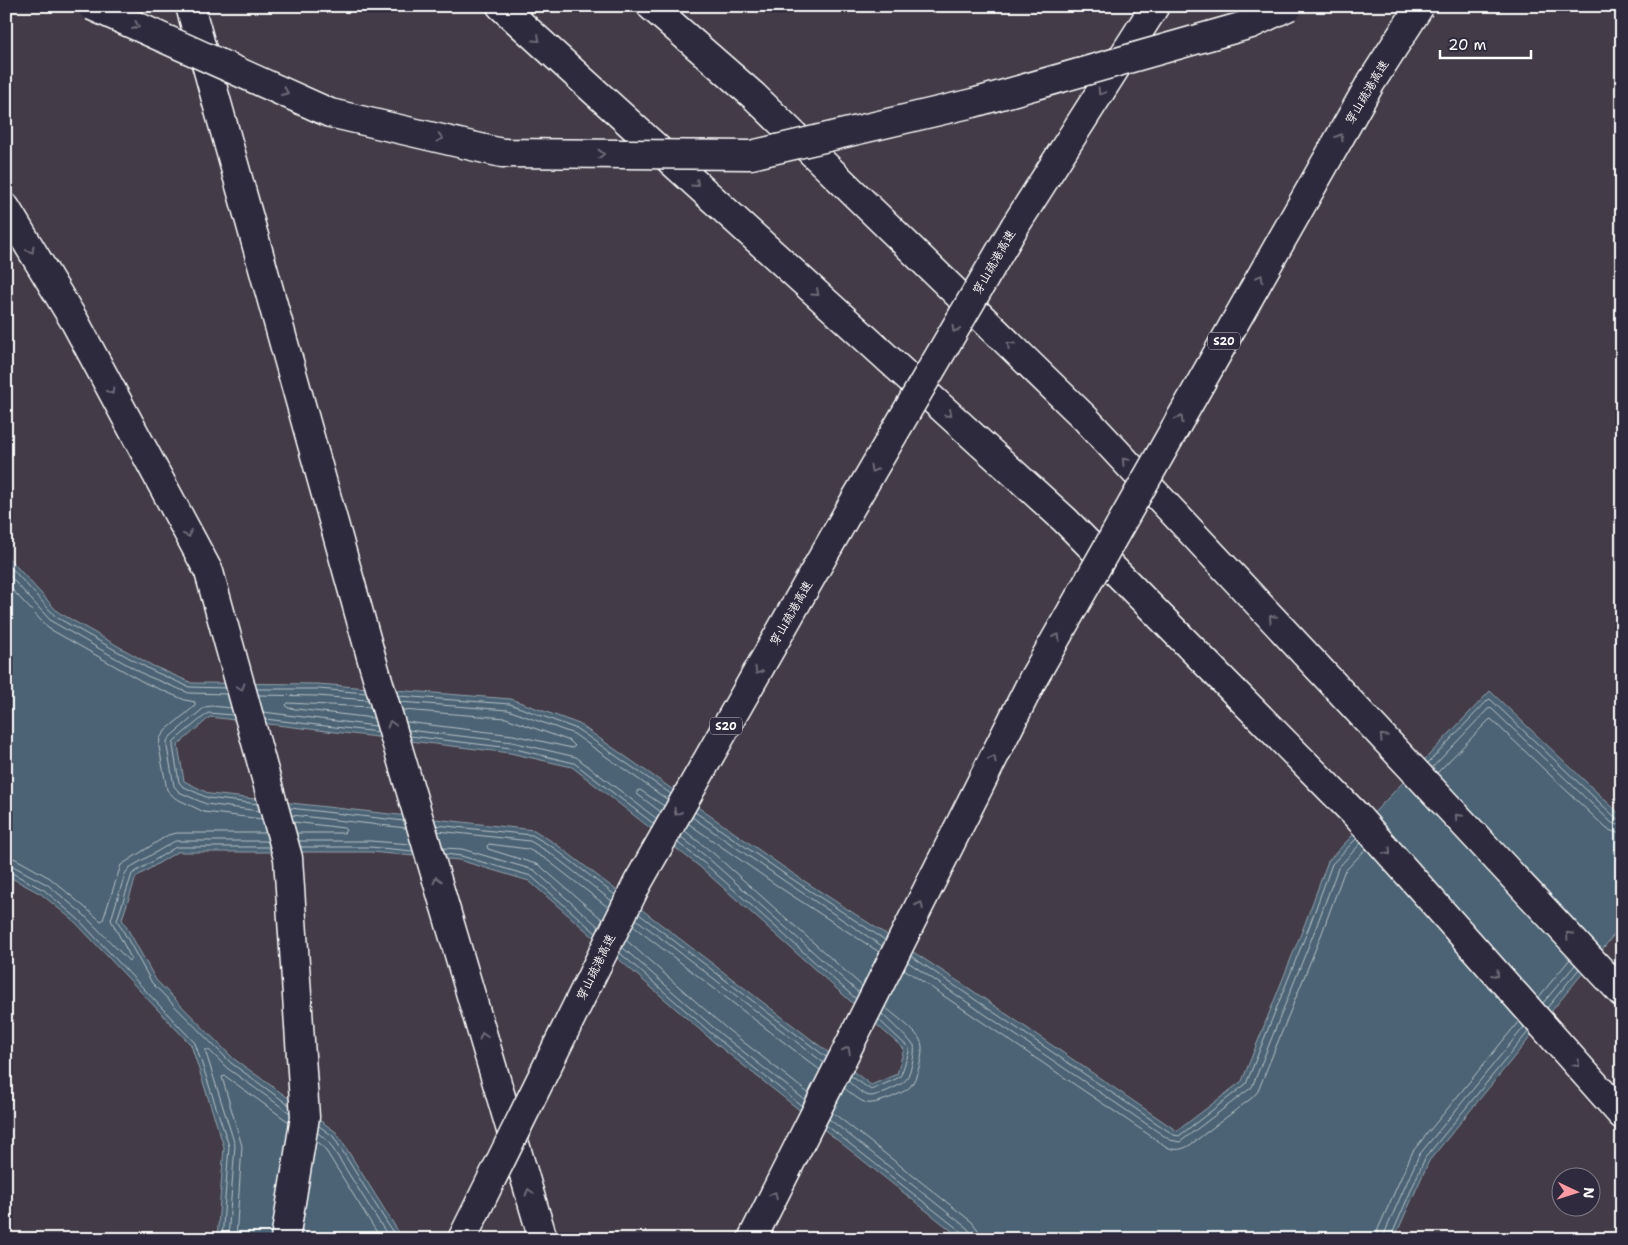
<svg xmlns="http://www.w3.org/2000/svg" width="1628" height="1245" font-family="'Shantell Sans','LXGW WenKai TC',sans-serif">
<rect width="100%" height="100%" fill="#433b48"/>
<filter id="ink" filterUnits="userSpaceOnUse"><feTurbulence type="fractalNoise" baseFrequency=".02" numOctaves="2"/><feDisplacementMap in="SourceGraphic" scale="10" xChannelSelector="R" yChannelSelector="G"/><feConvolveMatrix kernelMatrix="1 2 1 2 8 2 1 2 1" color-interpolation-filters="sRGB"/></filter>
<g filter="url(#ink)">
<path fill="#4b6474" stroke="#93a2ac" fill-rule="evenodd" d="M6,555L58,612L153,666L192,683L318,684L511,699L579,724L792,873L970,989L1177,1131L1242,1081L1304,926L1328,861L1490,691L1622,816V925L1429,1161L1394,1239H962L715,1043L529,881L459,860L370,852H177L136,877L122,919L156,980L234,1059L336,1132L403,1239H217L224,1147L191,1045L75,922L41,894L6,875ZM210,717L510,753L572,767L700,867L904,1049L897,1074L871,1085L556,844L534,830L210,794L184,781L178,745Z"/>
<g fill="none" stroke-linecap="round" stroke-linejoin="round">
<path stroke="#b7c1c7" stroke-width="1" d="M6,562L56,617L151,670L189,687L226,688
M6,572L51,621L147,676L189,693L227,694
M6,583L48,628L145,683L185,700L195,702V706L166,730L160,738L159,747L167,790L175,798L204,812L262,819
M257,689H318L366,693
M258,695L317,696L368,700
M398,696L510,704L577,729L671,794
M400,702L508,710L574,734L668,800
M370,707L288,703L286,705L288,708L373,718
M231,708L212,706L205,707L171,736L167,741V747L174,786L179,792L206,804L259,811
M402,710L506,718L570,741L575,746L572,748L513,735L406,722
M263,712L376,726
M233,715L208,713L174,741L173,746L179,782L182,786L208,798L258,804
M265,719L378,732
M408,730L512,742L576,757L657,819
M410,736L511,748L574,763L654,824
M1428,763L1488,700L1490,699L1616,818L1622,820
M1432,768L1488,709L1491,708L1612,823L1622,826
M1437,773L1489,720L1491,719L1607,829L1614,832L1622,833
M290,808L404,821
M661,812L637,794V791L640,790L664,806
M695,812L789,877L885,940
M292,815L406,828
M692,817L786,882L882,946
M294,822L344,828L346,830L344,833H297
M689,824L782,889L879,952
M436,825L532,835L554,848L615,895
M438,831L530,841L550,853L612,901
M685,831L713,853L862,986
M681,837L708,858L859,993
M299,841H370L411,844
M678,843L704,863L856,999
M269,847H176L132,874L117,920L152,983L231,1063L289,1105
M300,847H370L413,851
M443,848L462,849L534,870L599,927
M445,854L461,856L531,876L596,933
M6,857L16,859L50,878L101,921L103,920L121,865L168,835L177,833H266
M6,865L13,866L48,885L83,914L129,961L131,958L111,920L125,874L129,868L175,841H268
M6,871L10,872L44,890L78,919L195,1043L229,1146L222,1239
M639,914L826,1057
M636,919L824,1063
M603,920L539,865L488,849L487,846L489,844L528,849L546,859L609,908
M633,926L820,1070
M626,940L727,1029L808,1093
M622,947L722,1035L805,1100
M620,953L718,1039L802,1106
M911,956L1174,1135L1179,1136L1246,1084L1309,927L1332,864L1357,838
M908,962L1170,1140L1180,1142L1252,1087L1315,930L1338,868L1361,843
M904,969L1167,1147C1175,1151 1182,1150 1190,1145L1253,1097L1258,1091L1322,933L1344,872L1366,849
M1538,998L1570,959
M1543,1003L1575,965
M1547,1008L1579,969
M851,1076L871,1090L898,1078L901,1075L909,1052V1048L879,1020
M848,1081C854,1086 863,1096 871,1096C877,1096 899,1086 904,1082C910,1077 916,1052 914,1045L882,1014
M844,1088C851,1093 859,1101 867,1103C876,1105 904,1093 910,1087C917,1079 925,1052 921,1042C917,1031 895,1016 885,1007
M832,1112L972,1222L978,1230L979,1239
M829,1119L967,1228L971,1233V1239
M826,1125L963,1233L965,1239
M319,1126L333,1136L397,1239
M318,1133L328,1141L390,1239
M316,1141L323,1146L381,1239
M228,1239L235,1145L205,1050H209L227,1068L290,1113
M236,1239L242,1146L222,1077L225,1076L289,1122
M1376,1239L1378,1229L1413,1151L1519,1021
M1384,1239L1385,1232L1419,1155L1524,1027
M1390,1239L1425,1158L1528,1032"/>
<g stroke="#fff" stroke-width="31">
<path id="primary" d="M501,6L1065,520L1356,815L1622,1115
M651,6L754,96L1085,418L1622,993"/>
</g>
<g stroke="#fff" stroke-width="31">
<path id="highway" d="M190,6L372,660L543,1239
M6,208L75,322L209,572L288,858L305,1117L285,1239
M1015,226L1155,6
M752,1239L1033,679"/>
</g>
<use href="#primary" stroke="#2f2a3d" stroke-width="28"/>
<use href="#highway" stroke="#2f2a3d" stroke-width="28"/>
<g stroke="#fff" stroke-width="31" stroke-linecap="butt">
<path id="highway-bridge" d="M92,6L330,113L502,153L751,155L973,103L1251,24L1289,6
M1033,679L1370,84L1420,6
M462,1239L637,884L851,507L1015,226"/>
</g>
<use href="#highway-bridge" stroke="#2f2a3d" stroke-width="28"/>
</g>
<defs><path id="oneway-chevron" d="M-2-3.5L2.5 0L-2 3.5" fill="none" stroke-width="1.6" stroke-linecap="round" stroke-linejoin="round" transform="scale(1.25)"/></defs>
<g stroke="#6d6a77">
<use href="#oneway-chevron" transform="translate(136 26) rotate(24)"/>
<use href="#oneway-chevron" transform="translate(537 39) rotate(42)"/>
<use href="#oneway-chevron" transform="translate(285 92) rotate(24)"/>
<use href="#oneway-chevron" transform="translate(1101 92) rotate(122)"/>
<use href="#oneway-chevron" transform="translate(1340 137) rotate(-60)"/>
<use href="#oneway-chevron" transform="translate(440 138) rotate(13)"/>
<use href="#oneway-chevron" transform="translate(601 154)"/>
<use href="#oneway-chevron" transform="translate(696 184) rotate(42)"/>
<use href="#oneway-chevron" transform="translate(31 250) rotate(59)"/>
<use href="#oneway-chevron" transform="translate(1260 278) rotate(-60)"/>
<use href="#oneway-chevron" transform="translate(816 293) rotate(42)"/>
<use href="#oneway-chevron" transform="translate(955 329) rotate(120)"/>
<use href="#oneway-chevron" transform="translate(1010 345) rotate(-136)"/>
<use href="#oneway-chevron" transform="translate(111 391) rotate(62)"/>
<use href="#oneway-chevron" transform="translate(949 414) rotate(42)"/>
<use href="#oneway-chevron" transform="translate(1180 419) rotate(-60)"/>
<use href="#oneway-chevron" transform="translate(1125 461) rotate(-133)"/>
<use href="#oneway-chevron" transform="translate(873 469) rotate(120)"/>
<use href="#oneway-chevron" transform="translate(188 534) rotate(62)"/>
<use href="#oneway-chevron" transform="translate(1272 618) rotate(-133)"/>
<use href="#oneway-chevron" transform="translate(1057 637) rotate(-60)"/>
<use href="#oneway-chevron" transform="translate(758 671) rotate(120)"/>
<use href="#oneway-chevron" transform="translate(241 687) rotate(74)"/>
<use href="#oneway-chevron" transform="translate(391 724) rotate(-106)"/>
<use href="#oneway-chevron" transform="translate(1383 737) rotate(-133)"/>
<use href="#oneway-chevron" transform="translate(993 759) rotate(-63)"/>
<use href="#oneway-chevron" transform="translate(677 812) rotate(120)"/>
<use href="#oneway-chevron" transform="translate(1458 817) rotate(-133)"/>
<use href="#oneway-chevron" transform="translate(1388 852) rotate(48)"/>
<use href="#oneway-chevron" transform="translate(437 880) rotate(-106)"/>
<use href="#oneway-chevron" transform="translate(920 905) rotate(-63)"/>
<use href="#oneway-chevron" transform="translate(1569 935) rotate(-133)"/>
<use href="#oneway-chevron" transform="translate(1496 974) rotate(48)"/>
<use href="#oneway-chevron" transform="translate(483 1036) rotate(-106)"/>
<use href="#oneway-chevron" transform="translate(847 1050) rotate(-63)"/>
<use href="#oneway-chevron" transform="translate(1577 1064) rotate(48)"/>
<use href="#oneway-chevron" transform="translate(529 1192) rotate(-106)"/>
<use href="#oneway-chevron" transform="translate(774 1195) rotate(-63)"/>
</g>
</g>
<g text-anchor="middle" stroke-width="4" stroke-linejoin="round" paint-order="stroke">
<g fill="#2f2a3d" stroke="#c1bfc5" stroke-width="1">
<rect x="1208" y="332.5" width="32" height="17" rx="4"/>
<rect x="710" y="717.5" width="32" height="17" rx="4"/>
</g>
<g font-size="11" font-weight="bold" fill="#fff">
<text x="1224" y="345">S20</text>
<text x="726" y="730">S20</text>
</g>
<g font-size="12" fill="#fff" stroke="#2f2a3d">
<text transform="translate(1367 92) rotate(-59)" y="4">穿山疏港高速</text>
<text transform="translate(994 262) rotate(-60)" y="4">穿山疏港高速</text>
<text transform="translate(791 613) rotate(-60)" y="4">穿山疏港高速</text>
<text transform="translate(596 967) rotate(-64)" y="4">穿山疏港高速</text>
</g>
</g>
<rect width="1628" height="1245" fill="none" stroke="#2f2a3d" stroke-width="25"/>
<rect x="12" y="12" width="1603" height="1220" fill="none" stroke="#fff" stroke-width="2" filter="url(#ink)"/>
<g transform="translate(1576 1192) rotate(94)"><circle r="24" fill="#2f2a3d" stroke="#827f8b"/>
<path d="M0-4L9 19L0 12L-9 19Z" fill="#ff9aa2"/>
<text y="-8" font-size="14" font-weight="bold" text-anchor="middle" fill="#ffffff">N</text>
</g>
<path d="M1440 50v8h91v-8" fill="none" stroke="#ffffff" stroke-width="2.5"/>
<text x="1448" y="50" font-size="15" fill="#ffffff" stroke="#2f2a3d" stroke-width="4" paint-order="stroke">20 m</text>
</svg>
